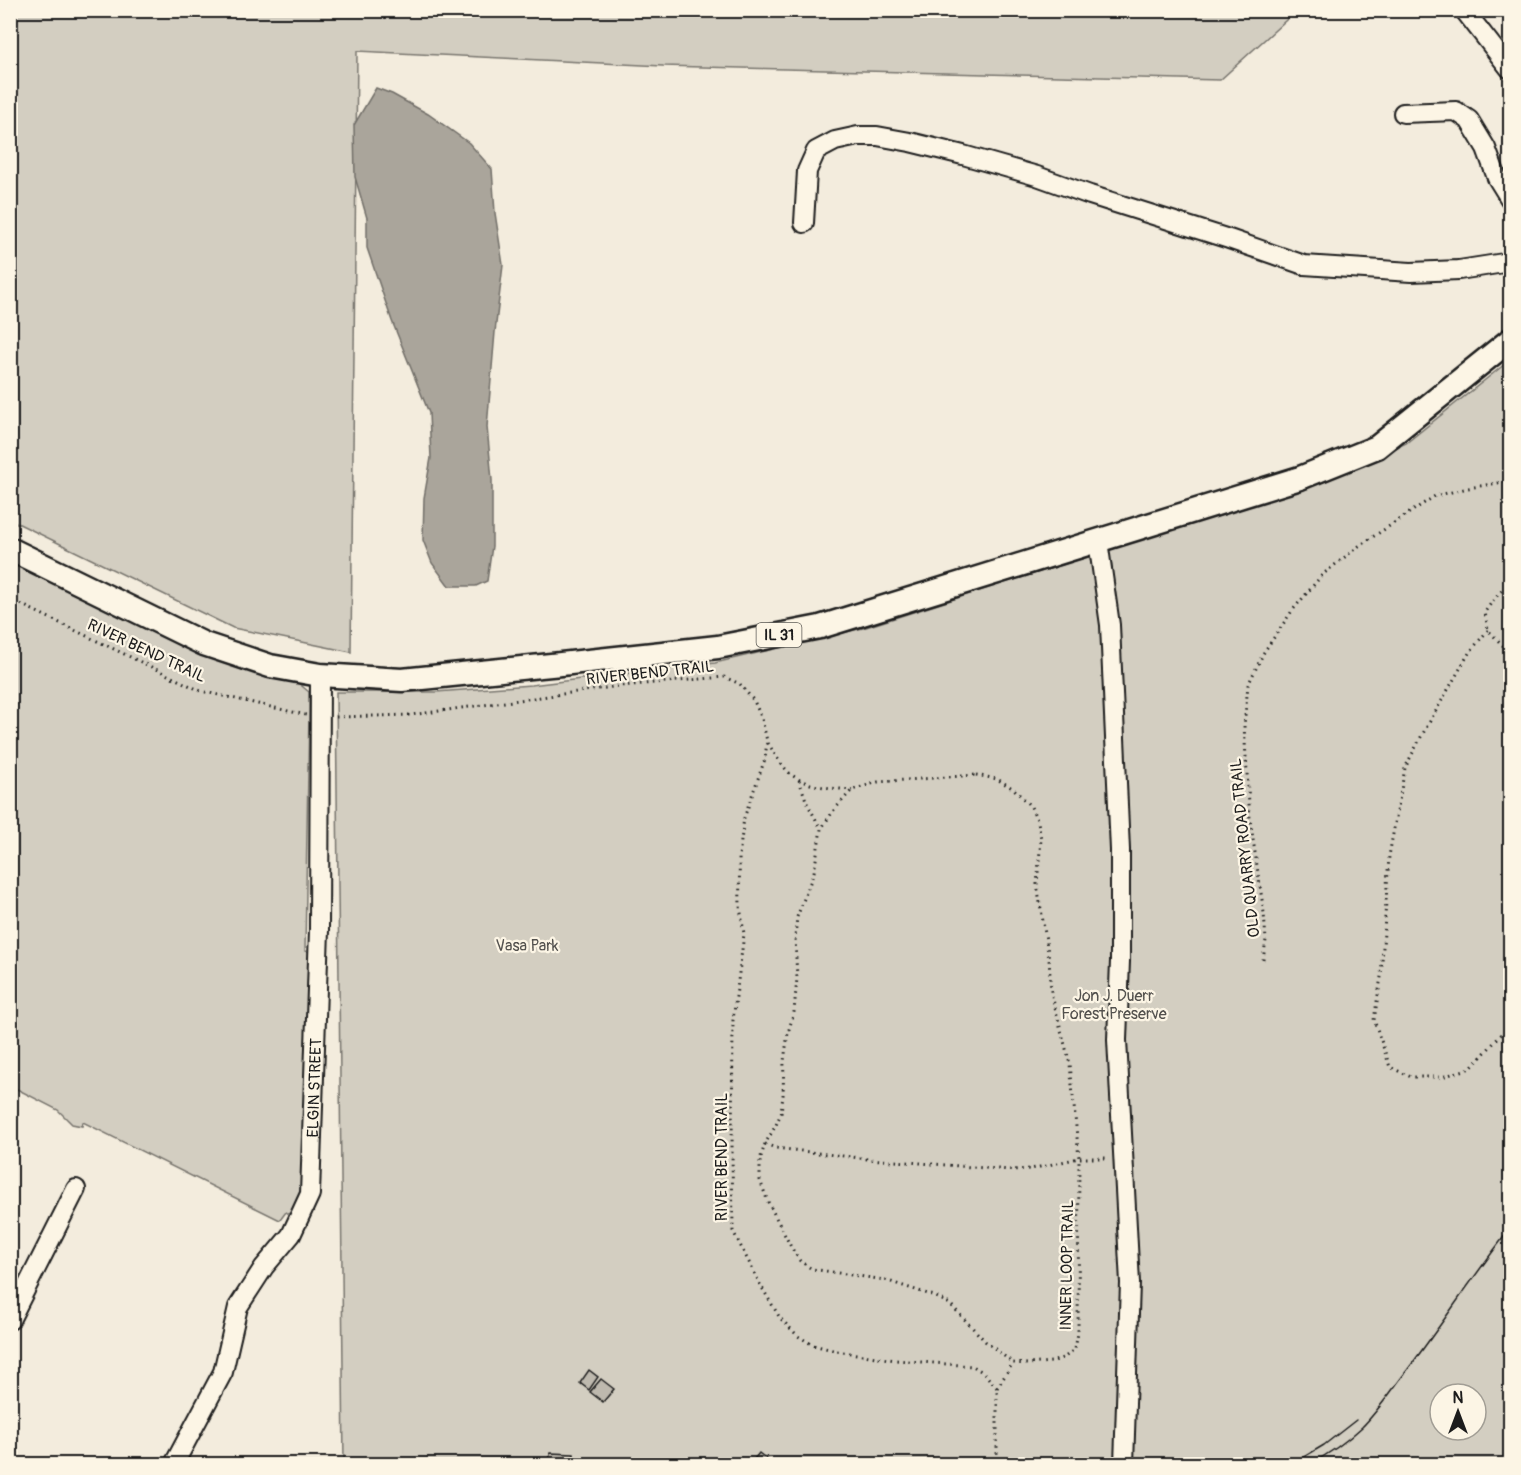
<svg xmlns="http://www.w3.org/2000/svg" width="1521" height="1475" font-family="Pangolin,sans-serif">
<rect width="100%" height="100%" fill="#f3ecdd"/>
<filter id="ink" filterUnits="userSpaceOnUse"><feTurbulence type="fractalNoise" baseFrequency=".0167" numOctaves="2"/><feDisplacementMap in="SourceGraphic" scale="12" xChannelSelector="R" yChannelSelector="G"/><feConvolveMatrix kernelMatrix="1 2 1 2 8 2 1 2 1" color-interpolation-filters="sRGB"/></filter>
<g filter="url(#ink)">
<path fill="#d3cec1" stroke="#78756e" stroke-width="1.5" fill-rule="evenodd" d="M10,11H1296L1220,80L663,66L357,51L351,652L233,628L11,520Z
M1510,360V1464H344L336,692H436L531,685L715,663L863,628L1323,482L1406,443ZM1440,1394H1476V1430H1440Z
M10,560L280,676L297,682L309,692V709L305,951L313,952L307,1226L286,1212L280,1220L83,1122L82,1126L72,1124L58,1110L11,1086Z"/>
<path fill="#aaa59b" stroke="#716e68" stroke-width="1.5" d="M376,88L392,94L428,114L469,143L492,169L495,213L503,265L495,332L487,427L492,480V546L487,581L476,586H449L432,563L423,540L424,498L431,458L429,413L392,321L367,248V218L355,177L354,125Z"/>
<path fill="#beb9ae" stroke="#1c1c1c" stroke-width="1.5" d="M589,1370L598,1377L589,1390L580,1383Z
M601,1379L614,1389L603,1402L590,1392Z
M550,1453L574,1454V1464H549Z
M759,1453L773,1464H750Z"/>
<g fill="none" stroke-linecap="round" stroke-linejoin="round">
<g stroke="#1c1c1c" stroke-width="22">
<g id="minor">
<path d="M1464,10L1510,69"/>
<path d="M1403,113L1456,111L1469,120L1486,148L1497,178L1510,199"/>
<path d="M804,223L807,171L816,151L835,141L858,136H877L910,142L963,155L1037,176L1090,195L1229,239L1304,265L1411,272L1459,270L1510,262"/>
<path d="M1098,541L1110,625L1120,850V961L1117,1040L1130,1283L1124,1464"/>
<path d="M10,1320L76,1189"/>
<path id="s1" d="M174,1464L223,1372L238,1307L264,1267L291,1235L310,1194L319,930L320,675"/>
</g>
</g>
<g stroke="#1c1c1c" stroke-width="27">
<path id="major" d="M10,549L204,644L270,666L320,675L402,680L561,664L718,647L820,627L1300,478L1377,447L1510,340"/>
</g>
<path stroke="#1c1c1c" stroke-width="3" stroke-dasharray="1.5 4.5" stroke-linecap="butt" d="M1510,582L1494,599L1485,612L1488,630L1510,653
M10,599L201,691L306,715
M1488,630L1469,653L1421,737L1405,768L1389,856L1381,977L1374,1020L1390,1067L1411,1077H1442L1471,1068L1510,1025
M336,717L411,715L620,686L724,677L740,684L754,701L762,719L767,741L765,759L744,818L739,856L740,906L744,934L733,1020L732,1150L733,1231L761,1286L780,1318L798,1336L813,1345L837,1351L895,1360L973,1366L984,1373L997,1388V1464
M768,743C773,751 778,760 784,767C799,787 829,788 852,790
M976,775L997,779L1014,789L1031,807L1038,822L1041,839L1037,884L1049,959L1051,992L1070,1064L1079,1158L1078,1333L1075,1349L1065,1357L1052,1362L1028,1364L1013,1363L986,1342L950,1304L934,1296L885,1280L812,1269L800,1261L791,1247L768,1202L760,1180V1160L765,1144L776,1125L781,1113L783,1095L784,1061L788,1033L794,1012L797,978L795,937L797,917L814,872L821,829L834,810L852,790L878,782Z
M799,780L807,803L821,829
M1263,960L1266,940L1264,913L1250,819L1244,726L1248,685L1264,652L1292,611L1322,575L1359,546L1435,496L1468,488L1510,481
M765,1144L776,1148L868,1159L1011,1170L1031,1169L1079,1158H1109
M997,1388L1013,1363"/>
<use href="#minor" stroke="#fcf5e5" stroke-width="18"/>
<use href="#major" stroke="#fcf5e5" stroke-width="22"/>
<path stroke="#1c1c1c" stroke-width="1.5" d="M1292,1464L1324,1445L1356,1420
M1310,1464C1329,1454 1347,1441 1362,1427C1378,1411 1391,1391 1405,1373C1441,1326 1473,1276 1510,1229"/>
</g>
</g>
<g text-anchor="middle" stroke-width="4.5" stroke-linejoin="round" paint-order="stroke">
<rect fill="#fcf5e5" stroke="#5f5d58" stroke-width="1.5" x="756.5" y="623" width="45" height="24" rx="4.5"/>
<g font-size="15" font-weight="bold" fill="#1c1c1c">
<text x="779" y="640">IL 31</text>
</g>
<g font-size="16" fill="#1c1c1c" stroke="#fcf5e5">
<text transform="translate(147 650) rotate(25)" y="6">RIVER BEND TRAIL</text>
<text transform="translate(650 672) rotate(-6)" y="6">RIVER BEND TRAIL</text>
<text transform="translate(1244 848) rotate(-96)" y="6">OLD QUARRY ROAD TRAIL</text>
<text dy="6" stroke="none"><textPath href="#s1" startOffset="412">ELGIN STREET</textPath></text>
<text transform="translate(721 1157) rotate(-90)" y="6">RIVER BEND TRAIL</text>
<text transform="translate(1066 1265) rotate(-89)" y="6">INNER LOOP TRAIL</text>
</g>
<g font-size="16" fill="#53514e" stroke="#fcf5e5">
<text x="527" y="951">Vasa Park</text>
<text x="1114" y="1001">Jon J. Duerr<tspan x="1114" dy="18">Forest Preserve</tspan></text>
</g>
</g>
<rect width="1521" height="1475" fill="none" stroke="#fcf5e5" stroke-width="36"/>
<rect x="18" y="18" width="1485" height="1439" fill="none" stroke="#1c1c1c" stroke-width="2" filter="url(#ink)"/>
<g transform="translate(1458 1412)"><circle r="28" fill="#fcf5e5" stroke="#a29e95" stroke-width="1.5"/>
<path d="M0-4.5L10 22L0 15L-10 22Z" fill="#1c1c1c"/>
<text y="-9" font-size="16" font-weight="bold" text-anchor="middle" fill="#1c1c1c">N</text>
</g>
</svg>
